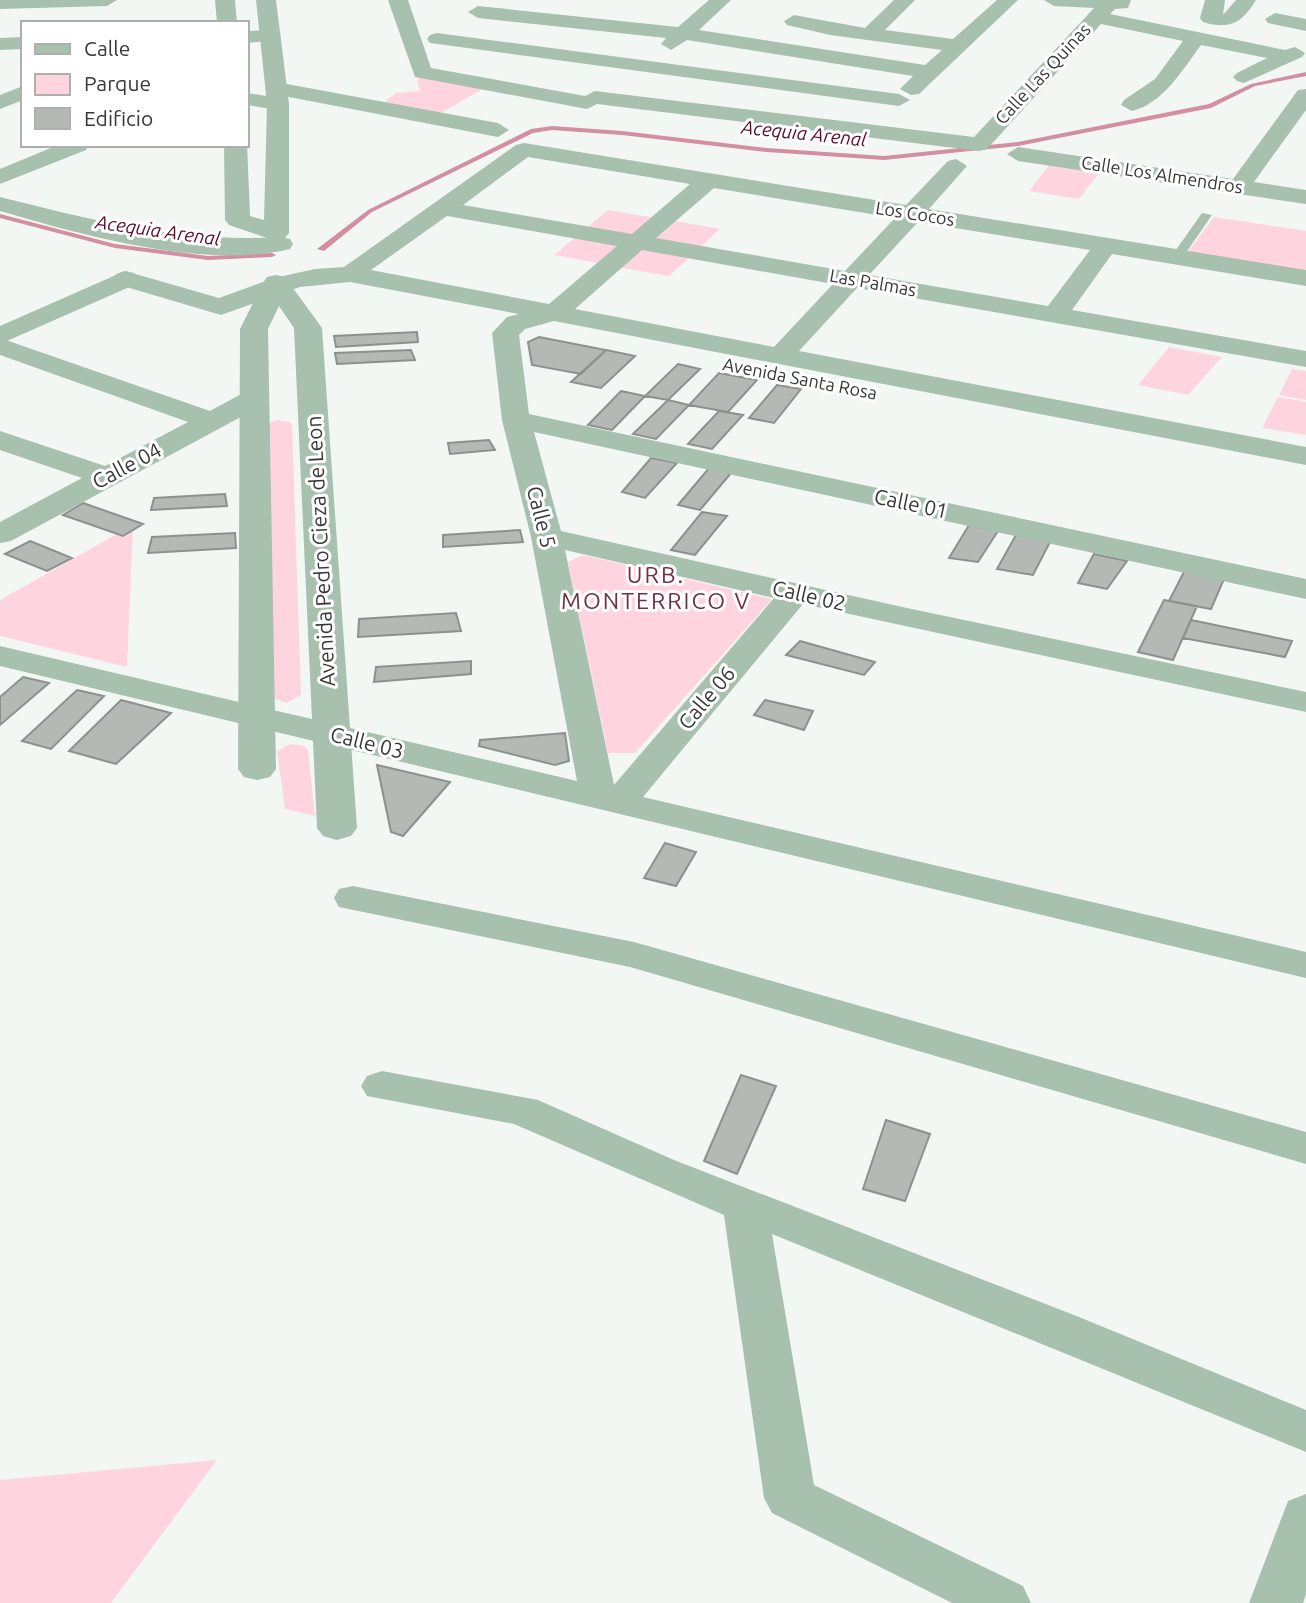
<svg xmlns="http://www.w3.org/2000/svg" width="1306" height="1603" font-family="Ubuntu,sans-serif">
<rect width="100%" height="100%" fill="#f3f7f4"/>
<path fill="#fed5de" d="M421,75L486,87L439,114L382,104L396,93L420,91L417,81Z
M1050,164L1100,172L1079,199L1029,191Z
M608,210L656,218L636,236L588,227Z
M1214,217L1306,231V273L1187,253Z
M670,220L720,229L700,247L649,238Z
M576,237L625,246L604,264L554,255Z
M637,248L689,258L669,276L617,267Z
M1169,347L1222,357L1188,395L1138,385Z
M1292,369L1306,371V400L1279,395Z
M1278,397L1306,402V435L1262,428Z
M277,420L290,422L292,425L301,695L287,703L272,698L269,423Z
M133,525L127,667L0,636V600Z
M583,555L772,599L635,753H608L568,562Z
M290,744L304,746L308,750L315,816L285,809L277,751Z
M217,1460L111,1603H0V1480Z"/>
<g fill="none" stroke-linecap="round" stroke-linejoin="round">
<path fill="#d38fa0" fill-rule="evenodd" d="M1306,72V76L1255,86L1211,108L1018,146L884,160L767,152L622,135L552,130L533,133L372,212L324,251L317,249L368,210L531,129L552,126L622,131L767,148L884,156L1018,142L1209,104L1251,84Z
M0,214L115,244L208,256L272,253L276,255L272,257L208,260L115,248L0,218Z"/>
</g>
<path fill="#b5b9b6" stroke="#8d918e" stroke-width="2" d="M417,332L418,342L336,347L334,336Z
M539,337L606,350L581,374L532,365L528,342Z
M411,350L415,360L337,364L335,353Z
M606,350L635,356L601,388L571,382Z
M678,364L700,369L668,400L645,396Z
M719,373L757,380L728,412L689,405Z
M777,385L801,389L774,423L749,418Z
M621,391L645,396L612,430L588,425Z
M668,400L689,405L656,439L633,434Z
M719,411L743,415L712,449L688,444Z
M489,440L495,450L450,454L448,443Z
M651,458L677,463L645,498L622,492Z
M709,468L731,473L700,510L678,505Z
M225,494L227,506L151,510L154,498Z
M83,503L143,524L123,536L63,515Z
M702,512L727,516L695,555L671,550Z
M969,525L998,531L978,562L949,558Z
M520,530L523,542L443,547V535Z
M235,533L236,548L148,553L152,537Z
M1016,535L1050,542L1033,575L997,569Z
M30,541L72,558L47,571L5,554Z
M1094,554L1127,561L1107,589L1078,583Z
M1185,570L1224,579L1211,609L1169,601Z
M1164,600L1197,606L1173,660L1138,652Z
M456,613L461,631L358,637L359,619Z
M1191,620L1292,641L1285,657L1183,638Z
M800,641L875,662L864,675L786,655Z
M471,661V674L374,682L376,667Z
M23,677L49,683L0,725V697Z
M77,690L104,696L51,749L22,741Z
M121,700L171,713L116,764L69,751Z
M765,700L813,711L804,730L754,715Z
M565,733L569,761L555,765L479,746L480,740Z
M377,765L450,782L403,836L391,832Z
M665,843L696,852L676,886L644,878Z
M741,1075L776,1086L737,1174L704,1161Z
M886,1120L930,1134L905,1201L863,1189Z"/>
<g fill="none" stroke-linecap="round" stroke-linejoin="round">
<path fill="#a8c1ae" fill-rule="evenodd" d="M1202,213L1212,215L1181,260H1173L1171,257Z"/>
<path fill="#a8c1ae" fill-rule="evenodd" d="M0,0H117L107,6L0,9Z
M388,0H408L431,68L585,96L595,91L974,137L1094,8L1054,6L1044,0H1131L1128,8L1115,9L1110,14L1285,50L1295,47L1305,53L1302,57L1244,83L1237,81L1233,77L1237,73L1267,58L1201,45C1183,69 1163,104 1132,111L1121,105L1124,100L1155,79L1183,41L1101,24L987,149L979,151L597,104L587,109L415,77Z
M709,0H731L699,30L925,65L942,50L830,35L787,25L784,21L794,15L865,28L894,0H915L885,30L953,39L997,0H1018L919,94L911,95L900,89L913,76L687,40L671,50L661,44L666,38L478,18L468,12L478,6L678,27Z
M1205,0H1225L1223,15L1236,0H1256C1242,23 1230,30 1203,22L1200,18Z
M1275,13L1306,19V31L1268,23L1265,19Z
M271,30L281,36L278,40L247,43V31Z
M437,33L899,94L910,100L899,106L430,43L427,39L430,35Z
M23,37V49L0,50V38Z
M276,82L498,123L509,130L498,137L268,93L265,88Z
M23,86V100L0,109V95Z
M1306,89V110L1254,182L1306,190V204L1018,161L1007,154L1018,147L1233,179L1298,90Z
M247,93L286,99L289,104L278,110L247,105Z
M524,143L906,205L948,161L956,159L967,166L929,209L1306,270V286L1112,254L1072,310L1306,351V367L857,288L799,351L1306,447V465L554,321L525,329L519,335L529,414L1306,579V599L534,432L561,531L907,608L1306,692V712L803,604L643,797L1306,952V978L0,666V646L577,781L531,537L502,420L492,333L507,317L519,314L350,282L300,287L221,315L116,284L112,279L116,274L125,271L219,298L274,278L315,269L344,267L516,145ZM528,157L690,184L632,234L463,205ZM714,188L895,218L845,271L656,238ZM447,216L617,246L549,304L371,270ZM918,222L1090,250L1048,306L869,275ZM642,250L833,284L774,347L575,309ZM565,550L774,598L614,785Z
M58,145H89L86,150L0,184V169Z
M0,197C97,221 180,243 281,237L290,239L293,244L290,249C206,270 82,235 0,211Z
M0,338L210,411L245,392L255,390L265,392L269,398L265,404L11,541L0,543V522L82,478L0,450V431L105,466L188,422L0,355Z
M353,886L634,942L1306,1132V1164L630,967L339,907L334,898L339,889Z
M382,1071L538,1100L674,1160L1074,1315L1306,1410V1452L772,1234L814,1485L1023,1586L1031,1603H952L772,1513L764,1498L724,1215L514,1124L367,1096L361,1086L367,1076Z
M1306,1494V1594L1303,1603H1249L1288,1501Z"/>
<path fill="#a8c1ae" fill-rule="evenodd" d="M215,0H235L237,23H217Z
M256,0H276L289,104V233L285,238L276,241L229,225L225,220L224,145L247,143L250,216L264,220L267,104Z
M125,271L134,273L138,279L134,285L0,344V326Z
M276,275L285,277L322,328L357,828L351,836L337,840L323,836L317,828L294,328L279,306L268,329L276,769L270,777L257,780L244,777L238,769L240,329L263,283L267,277Z"/>
</g>
<g text-anchor="middle" stroke-width="6" stroke-linejoin="round" paint-order="stroke">
<g font-size="18" fill="#363836" stroke="#fff">
<text transform="translate(1043 74) rotate(-47)" y="6">Calle Las Quinas</text>
<text transform="translate(1162 175) rotate(9)" y="6">Calle Los Almendros</text>
<text transform="translate(915 214) rotate(9)" y="6">Los Cocos</text>
<text transform="translate(873 283) rotate(10)" y="6">Las Palmas</text>
<text transform="translate(800 379) rotate(11)" y="6">Avenida Santa Rosa</text>
</g>
<g font-size="19" font-style="italic" fill="#5d0c2c" stroke="#fff">
<text transform="translate(804 133) rotate(6)" y="7">Acequia Arenal</text>
<text transform="translate(158 230) rotate(8)" y="7">Acequia Arenal</text>
</g>
<g font-size="21" fill="#363836" stroke="#fff">
<text transform="translate(127 466) rotate(-28)" y="7">Calle 04</text>
<text transform="translate(911 504) rotate(12)" y="7">Calle 01</text>
<text transform="translate(541 517) rotate(76)" y="7">Calle 5</text>
<text transform="translate(321 551) rotate(-93)" y="7">Avenida Pedro Cieza de Leon</text>
<text transform="translate(809 596) rotate(13)" y="7">Calle 02</text>
<text transform="translate(707 698) rotate(-50)" y="7">Calle 06</text>
<text transform="translate(367 743) rotate(14)" y="7">Calle 03</text>
</g>
<g font-size="23" letter-spacing="2" fill="#732e43" stroke="#fff">
<text x="656" y="583">URB.<tspan x="656" dy="26">MONTERRICO V</tspan></text>
</g>
</g>
<rect x="21" y="21" width="228" height="126" fill="#ffffff" stroke="#afafaf" stroke-width="2"/>
<rect x="35" y="44" width="35" height="10" fill="#a8c1ae" stroke="#afafaf" stroke-width="2"/>
<text x="84" y="56" font-size="21" fill="#363836">Calle</text>
<rect x="35" y="74" width="35" height="21" fill="#fed5de" stroke="#afafaf" stroke-width="2"/>
<text x="84" y="91" font-size="21" fill="#363836">Parque</text>
<rect x="35" y="108" width="35" height="21" fill="#b5b9b6" stroke="#afafaf" stroke-width="2"/>
<text x="84" y="126" font-size="21" fill="#363836">Edificio</text>
</svg>
